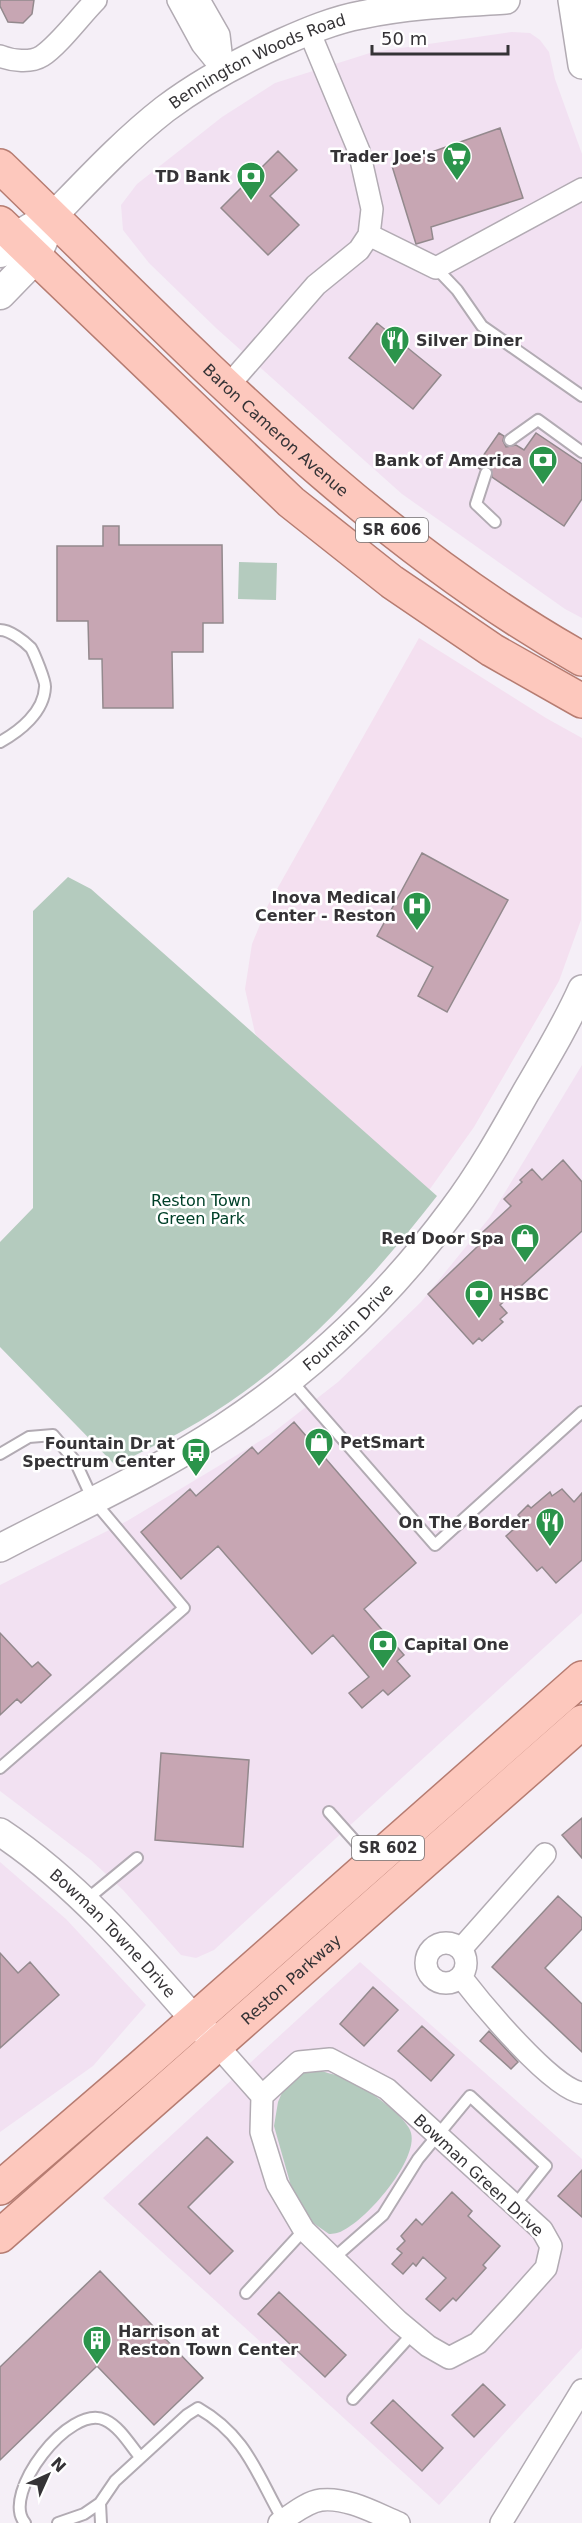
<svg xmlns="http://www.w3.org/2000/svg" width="582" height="2523" font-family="'DejaVu Sans',sans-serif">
<rect width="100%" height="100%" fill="#f5eff7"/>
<path fill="#f2e1f2" d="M512,32L530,33L540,40L549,52L555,79L582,154V618L565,609L402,494L216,328L149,263L123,230L121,205L137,184L222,117L275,83L373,52Z
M582,1065V1613L214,1950L196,1958L181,1955L123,1890L91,1860L0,1791V1585L127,1521L270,1435L338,1382L421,1302L490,1217Z
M0,1862L66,1919L146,2005L93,2066L0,2132Z
M360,1962L582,2159V2348L439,2505L103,2198Z"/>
<path fill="#f4e0f0" d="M419,638L546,718L582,738L581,920L559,981L474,1127L420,1203L293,1094L255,1033L245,989L252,944L268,905Z"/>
<path fill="#b4cbbe" d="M239,562L277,563L276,600L238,599Z
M68,877L91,889L437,1196C370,1282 294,1365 200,1421C173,1437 144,1451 115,1465L0,1347V1242L33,1208V911Z
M321,2071C331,2074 343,2076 352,2081C368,2090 400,2112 409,2128C425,2154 366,2221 342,2231C339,2233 333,2234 329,2234L309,2220L291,2186L274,2126L278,2102L284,2088L302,2072Z"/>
<path fill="#c7a6b3" stroke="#93898d" stroke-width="1.5" d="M0,0H34L32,14L23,23L8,22L0,6Z
M500,128L523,198L431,227L433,239L416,244L392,166Z
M278,151L297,170L270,196L299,225L268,255L221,208Z
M377,323L441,375L413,409L349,358Z
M499,433L504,436L503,441L506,447L516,445L524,450L536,433L582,464V499L564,526L492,477L491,468L485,466L480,469L476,466Z
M103,526H119V545H222L223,623H203V652H172L173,708H103L102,659H89L88,621H57V546H103Z
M422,853L508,900L447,1012L418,996L433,967L377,936Z
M563,1160L582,1182V1231L500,1305L507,1313L500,1319L503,1322L482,1341L479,1338L473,1344L428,1294L478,1246L473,1241L511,1206L504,1199L522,1182L520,1180L532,1169L542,1180Z
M294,1422L416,1563L364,1609L404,1655L397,1661L410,1676L388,1695L383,1690L362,1708L349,1693L369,1677L333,1635L312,1654L218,1546L181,1579L141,1532L190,1489L196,1496L252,1447L258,1454Z
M562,1489L574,1502L582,1493V1560L556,1583L542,1567L537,1571L506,1536L523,1521L518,1515L528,1505L531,1508L550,1492L552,1496Z
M0,1633L32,1667L38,1662L51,1675L21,1703L17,1699L0,1715Z
M161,1753L249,1760L243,1847L155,1840Z
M582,1818V1858L562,1835Z
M558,1896L582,1918V1929L545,1968L582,2004V2052L492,1967Z
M0,1953L18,1973L30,1962L59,1995L0,2048Z
M373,1987L398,2010L364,2046L340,2024Z
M422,2026L454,2055L431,2081L398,2051Z
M489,2031L518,2062L511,2069L480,2041Z
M207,2137L233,2162L188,2207L233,2251L210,2274L139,2204Z
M582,2170V2217L558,2196Z
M452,2192L472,2211L468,2216L500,2246L483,2265L486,2268L456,2301L453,2298L440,2311L426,2299L446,2278L423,2257L416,2266L413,2263L403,2274L392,2264L402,2253L397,2249L405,2241L401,2236L416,2219L422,2225Z
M100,2271L203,2378L154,2425L97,2366L0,2460V2367Z
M279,2292L346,2355L325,2377L258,2314Z
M483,2384L505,2405L474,2437L452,2415Z
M393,2400L443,2448L422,2471L371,2423Z"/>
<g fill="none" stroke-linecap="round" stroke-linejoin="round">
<g stroke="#b2abb3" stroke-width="14">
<path id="service" d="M436,268L457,290L482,326L582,396
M510,440L538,420L582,452
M486,473L476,504L495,522
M0,630C10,630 24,641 31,648C34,653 46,682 45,687C44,712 20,731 0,742
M290,1379L435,1545L582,1412
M0,1454L29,1437L53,1435L75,1461L93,1500L184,1608L0,1768
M329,1812L371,1859
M86,1900L137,1858
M334,2258L383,2215L418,2159L470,2096L546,2166L515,2205
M246,2293L304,2230
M353,2399L413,2333
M25,2523C0,2494 70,2403 105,2420C120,2427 130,2445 140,2457
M58,2523L84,2514L100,2503
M101,2523L100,2503L115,2481L187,2415L198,2408C247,2436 257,2475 283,2520"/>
</g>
<g stroke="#b2abb3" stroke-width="24">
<path id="minor" d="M178,0L202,44L224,71
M199,0L219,35L223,70
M309,31L359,151L372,209L369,235L436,268L582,189
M0,56C12,61 31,63 42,56C59,45 81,15 96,0
M228,386L316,285L359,250L369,235
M426 1963a20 20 0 1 1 40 0a20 20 0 1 1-40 0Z
M461,1949L545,1854
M461,1977C481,2003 552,2089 582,2093
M216,2044L262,2096L261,2132L277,2184L304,2230L398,2321L428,2346L449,2358L478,2343L513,2305L546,2268L551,2246L542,2230L387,2089L330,2059L299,2062L262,2096
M279,2523C291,2515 306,2502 321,2500C347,2497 375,2513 399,2523
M501,2523L582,2390"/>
</g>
<g stroke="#b2abb3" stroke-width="30">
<g id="tertiary">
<path d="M572,0L582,65"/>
<path id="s1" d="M52,217C88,180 124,141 165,109C201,82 242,60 283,42C308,31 334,20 361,15C409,5 458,3 506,0"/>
<path id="s2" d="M0,1548C74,1509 153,1474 223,1428C311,1370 389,1296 452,1211C480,1174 503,1133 526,1092C546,1058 566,1025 582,989"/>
<path id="s3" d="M0,1832C80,1885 144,1962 207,2034"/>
</g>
</g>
<g stroke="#b2abb3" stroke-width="33">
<path id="secondary" d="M0,252L15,238L37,225
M0,294L35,258L52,217"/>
</g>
<g stroke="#b67c71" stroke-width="36">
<g id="primary">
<path id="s4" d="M0,166C183,342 358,533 582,659"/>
<path d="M0,223L291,502L392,582L492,650L582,701"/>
<path d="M0,2188L142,2066L582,1678"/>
<path id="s5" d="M0,2236L582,1722"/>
</g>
</g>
<use href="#service" stroke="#fff" stroke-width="10"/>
<use href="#minor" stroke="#fff" stroke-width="21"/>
<use href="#tertiary" stroke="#fff" stroke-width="27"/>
<use href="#secondary" stroke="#fff" stroke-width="30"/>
<use href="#primary" stroke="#fdc8bd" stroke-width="33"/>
</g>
<defs>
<g id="supermarket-pin" transform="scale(1.5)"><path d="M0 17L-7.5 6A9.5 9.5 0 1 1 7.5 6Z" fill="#2b944b" stroke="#fff"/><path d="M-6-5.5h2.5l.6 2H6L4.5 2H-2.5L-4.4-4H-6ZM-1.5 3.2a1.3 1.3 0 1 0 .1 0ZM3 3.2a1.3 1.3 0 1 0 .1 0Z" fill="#fff"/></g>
<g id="bank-pin" transform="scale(1.5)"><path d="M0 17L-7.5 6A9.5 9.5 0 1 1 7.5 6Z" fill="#2b944b" stroke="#fff"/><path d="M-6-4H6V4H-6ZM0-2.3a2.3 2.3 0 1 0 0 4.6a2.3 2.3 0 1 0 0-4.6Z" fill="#fff"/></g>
<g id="restaurant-pin" transform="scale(1.5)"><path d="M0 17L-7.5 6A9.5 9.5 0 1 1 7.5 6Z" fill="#2b944b" stroke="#fff"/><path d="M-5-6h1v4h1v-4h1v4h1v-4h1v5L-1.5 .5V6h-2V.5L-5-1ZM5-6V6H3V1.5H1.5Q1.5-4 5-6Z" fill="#fff"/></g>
<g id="hospital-pin" transform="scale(1.5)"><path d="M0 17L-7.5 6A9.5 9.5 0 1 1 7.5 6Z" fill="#2b944b" stroke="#fff"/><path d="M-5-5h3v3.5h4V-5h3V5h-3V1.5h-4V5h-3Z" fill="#fff"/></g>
<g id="shop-pin" transform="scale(1.5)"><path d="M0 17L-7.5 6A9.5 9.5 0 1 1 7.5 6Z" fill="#2b944b" stroke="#fff"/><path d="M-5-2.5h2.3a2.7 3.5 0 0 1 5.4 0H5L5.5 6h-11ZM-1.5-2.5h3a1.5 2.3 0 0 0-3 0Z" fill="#fff"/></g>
<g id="bus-pin" transform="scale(1.5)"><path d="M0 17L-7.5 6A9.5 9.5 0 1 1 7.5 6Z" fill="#2b944b" stroke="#fff"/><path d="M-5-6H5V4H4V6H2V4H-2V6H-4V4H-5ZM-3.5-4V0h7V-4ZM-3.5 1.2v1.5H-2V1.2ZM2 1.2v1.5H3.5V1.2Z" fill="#fff"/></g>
<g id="building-pin" transform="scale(1.5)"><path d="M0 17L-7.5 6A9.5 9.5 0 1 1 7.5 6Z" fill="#2b944b" stroke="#fff"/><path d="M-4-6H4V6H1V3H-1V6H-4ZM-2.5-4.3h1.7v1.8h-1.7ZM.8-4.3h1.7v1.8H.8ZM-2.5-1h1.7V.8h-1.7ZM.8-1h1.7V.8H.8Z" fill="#fff"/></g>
</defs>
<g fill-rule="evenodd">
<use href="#supermarket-pin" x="457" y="156"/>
<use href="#bank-pin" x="251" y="176"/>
<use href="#restaurant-pin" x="395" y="340"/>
<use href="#bank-pin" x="543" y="460"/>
<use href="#hospital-pin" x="417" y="906"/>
<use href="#shop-pin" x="525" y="1238"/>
<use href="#bank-pin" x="479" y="1294"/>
<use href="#shop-pin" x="319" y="1442"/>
<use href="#bus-pin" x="196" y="1452"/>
<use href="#restaurant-pin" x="550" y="1522"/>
<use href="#bank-pin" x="383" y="1644"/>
<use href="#building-pin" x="97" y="2340"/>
</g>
<g text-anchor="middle" stroke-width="5" stroke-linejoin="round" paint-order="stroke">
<g fill="#fff" stroke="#727072" stroke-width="1.5">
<rect x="356" y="518" width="72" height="24" rx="4.5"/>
<rect x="352" y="1836" width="72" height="24" rx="4.5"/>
</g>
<g font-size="15" font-weight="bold" fill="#353336">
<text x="392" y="535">SR 606</text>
<text x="388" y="1853">SR 602</text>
</g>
<g font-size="16" fill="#353336" stroke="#fff">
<text dy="6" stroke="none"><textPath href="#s1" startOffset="261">Bennington Woods Road</textPath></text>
<text dy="6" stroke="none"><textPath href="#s4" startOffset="382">Baron Cameron Avenue</textPath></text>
<text dy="6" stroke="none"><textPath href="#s2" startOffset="414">Fountain Drive</textPath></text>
<text dy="6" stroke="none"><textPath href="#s3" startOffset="152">Bowman Towne Drive</textPath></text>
<text dy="6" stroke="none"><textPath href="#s5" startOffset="388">Reston Parkway</textPath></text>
<text transform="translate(479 2175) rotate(43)" y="6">Bowman Green Drive</text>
</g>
<g font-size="16" font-weight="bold" fill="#353336" stroke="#fff" text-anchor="end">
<text x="436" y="162">Trader Joe's</text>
<text x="230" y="182">TD Bank</text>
<text x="416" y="346" text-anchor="start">Silver Diner</text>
<text x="522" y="466">Bank of America</text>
<text x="396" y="903">Inova Medical<tspan x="396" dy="18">Center - Reston</tspan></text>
<text x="504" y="1244">Red Door Spa</text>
<text x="500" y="1300" text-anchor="start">HSBC</text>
<text x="340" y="1448" text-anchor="start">PetSmart</text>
<text x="175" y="1449">Fountain Dr at<tspan x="175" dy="18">Spectrum Center</tspan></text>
<text x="529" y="1528">On The Border</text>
<text x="404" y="1650" text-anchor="start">Capital One</text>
<text x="118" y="2337" text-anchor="start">Harrison at<tspan x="118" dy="18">Reston Town Center</tspan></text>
</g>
<g font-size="16" fill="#004029" stroke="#fff">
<text x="201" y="1206">Reston Town<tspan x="201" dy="18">Green Park</tspan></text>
</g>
</g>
<g transform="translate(48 2475) rotate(45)" stroke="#ffffff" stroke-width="4.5" paint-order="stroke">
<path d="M0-4.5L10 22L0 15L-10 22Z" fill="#353336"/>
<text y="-9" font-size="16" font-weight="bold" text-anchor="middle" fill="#353336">N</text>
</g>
<path d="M372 45v9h136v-9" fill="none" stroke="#353336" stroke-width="3"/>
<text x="381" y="45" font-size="18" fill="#353336" stroke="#ffffff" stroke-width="4.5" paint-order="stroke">50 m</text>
</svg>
